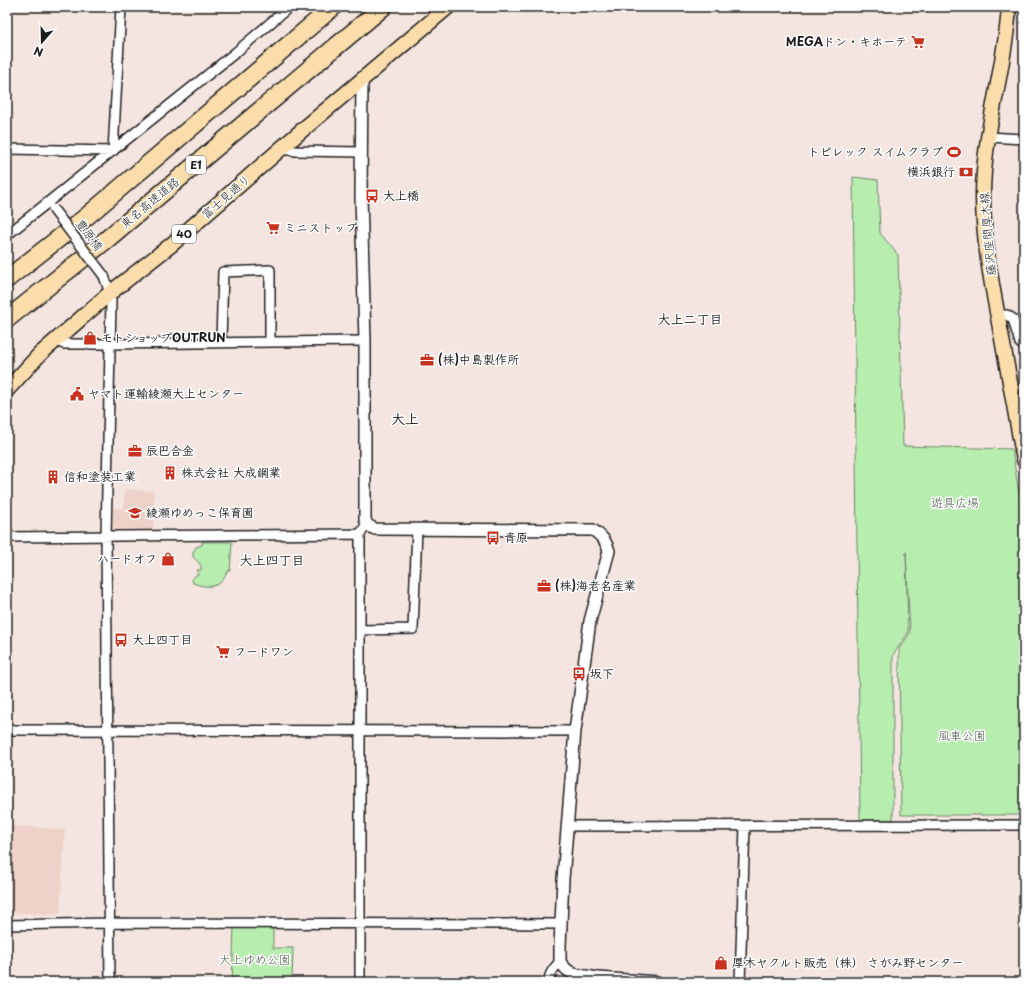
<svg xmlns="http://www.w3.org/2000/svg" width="1031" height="989" font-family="'Playpen Sans','Klee One',sans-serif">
<rect width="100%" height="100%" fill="#f5e5e0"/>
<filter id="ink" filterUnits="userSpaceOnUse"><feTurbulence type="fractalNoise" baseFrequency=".025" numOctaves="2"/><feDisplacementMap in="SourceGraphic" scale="8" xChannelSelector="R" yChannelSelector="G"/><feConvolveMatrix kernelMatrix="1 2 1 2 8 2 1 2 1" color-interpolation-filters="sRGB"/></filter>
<g filter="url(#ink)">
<path fill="#eed2ca" d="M124,489L154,491L153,532L112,531L113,508H124Z
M7,825L65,830L60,914L7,913Z"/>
<path fill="#b7edaf" stroke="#6a8466" d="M853,177L878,180L880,233L898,255L903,446L1012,449L1024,526V815H901L899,649L910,633L906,552L908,633L893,655V820H860Z
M202,542H232L230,571H228C226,575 224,579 221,582C214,589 200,586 193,583L192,578L198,574L197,570H201C202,564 197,561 193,557V552L196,547L202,545Z
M234,927H273V948H293L292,982H232Z"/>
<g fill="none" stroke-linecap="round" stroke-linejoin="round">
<g stroke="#1c1c1c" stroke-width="12">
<path id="minor" d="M989,137L1024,139
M7,149L113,151
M281,149L296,151L362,152
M113,151L121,7
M7,235L235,53L289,7
M104,276L110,293L111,301L106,537L110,982
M997,315H1007L1013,319L1020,343L1024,346
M56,341L64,344H110L365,341
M221,342L223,272L270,270V342
M7,537L360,534
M360,630V534L363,530
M7,730L575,731
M567,826L1024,825
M7,925L110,923L561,924
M360,982V630L413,629L417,529
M549,982C549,973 554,968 560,962
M740,982L745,826"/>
</g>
<g stroke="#1c1c1c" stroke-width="14">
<path id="tertiary" d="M362,79L361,196L365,341V519L367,525L375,529L593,530C602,536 606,541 609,551L590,621L575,731L563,879L560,946V962L566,969L573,974L598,978L658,982"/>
</g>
<g stroke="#1c1c1c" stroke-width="17">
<path id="primary" d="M1009,7C1005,71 983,132 983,196C983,248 995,299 1004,350C1011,386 1017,423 1024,460
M7,390L39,355L110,293L171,245L300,132L448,7"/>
</g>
<g stroke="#1c1c1c" stroke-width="20">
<path id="motorway" d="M7,279L86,217L333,7
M7,319L106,240L383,7"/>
</g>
<use href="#minor" stroke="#fff" stroke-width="9"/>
<use href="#tertiary" stroke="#fff" stroke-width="11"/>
<use href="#primary" stroke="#faddab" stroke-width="14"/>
<use href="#motorway" stroke="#faddab" stroke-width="17"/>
<g stroke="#1c1c1c" stroke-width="12" stroke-linecap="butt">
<path id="minor-bridge" d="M53,209L104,276"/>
</g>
<use href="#minor-bridge" stroke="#fff" stroke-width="9"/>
</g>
</g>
<defs>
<g id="supermarket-bare" transform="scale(1.08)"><path d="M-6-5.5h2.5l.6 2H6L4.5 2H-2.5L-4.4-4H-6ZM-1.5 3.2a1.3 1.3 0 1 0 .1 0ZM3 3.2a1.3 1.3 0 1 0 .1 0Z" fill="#c8321e" stroke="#fff" stroke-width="2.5" paint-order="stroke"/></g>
<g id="stadium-bare" transform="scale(1.08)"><path d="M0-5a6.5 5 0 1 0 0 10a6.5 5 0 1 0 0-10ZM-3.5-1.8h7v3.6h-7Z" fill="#c8321e" stroke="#fff" stroke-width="2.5" paint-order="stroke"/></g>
<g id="bank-bare" transform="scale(1.08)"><path d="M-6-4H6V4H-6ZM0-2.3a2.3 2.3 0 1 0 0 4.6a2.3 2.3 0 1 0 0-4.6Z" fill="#c8321e" stroke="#fff" stroke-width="2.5" paint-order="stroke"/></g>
<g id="bus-bare" transform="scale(1.08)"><path d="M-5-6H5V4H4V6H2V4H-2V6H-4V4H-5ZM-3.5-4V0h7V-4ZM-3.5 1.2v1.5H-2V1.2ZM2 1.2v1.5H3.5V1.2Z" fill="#c8321e" stroke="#fff" stroke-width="2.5" paint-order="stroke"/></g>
<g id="shop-bare" transform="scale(1.08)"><path d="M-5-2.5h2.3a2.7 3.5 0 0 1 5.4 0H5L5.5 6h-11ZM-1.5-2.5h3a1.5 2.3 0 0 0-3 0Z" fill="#c8321e" stroke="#fff" stroke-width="2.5" paint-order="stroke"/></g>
<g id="office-bare" transform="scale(1.08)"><path d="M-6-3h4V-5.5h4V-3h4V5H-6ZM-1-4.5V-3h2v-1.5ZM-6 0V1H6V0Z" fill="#c8321e" stroke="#fff" stroke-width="2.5" paint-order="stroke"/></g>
<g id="civic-bare" transform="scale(1.08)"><path d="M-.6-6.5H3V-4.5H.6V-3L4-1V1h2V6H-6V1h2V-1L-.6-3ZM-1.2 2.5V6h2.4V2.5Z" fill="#c8321e" stroke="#fff" stroke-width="2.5" paint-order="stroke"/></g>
<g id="building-bare" transform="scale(1.08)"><path d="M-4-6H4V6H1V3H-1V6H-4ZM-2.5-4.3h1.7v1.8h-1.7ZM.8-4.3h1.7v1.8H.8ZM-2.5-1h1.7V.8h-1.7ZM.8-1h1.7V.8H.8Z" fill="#c8321e" stroke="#fff" stroke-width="2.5" paint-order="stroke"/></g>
<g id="school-bare" transform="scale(1.08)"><path d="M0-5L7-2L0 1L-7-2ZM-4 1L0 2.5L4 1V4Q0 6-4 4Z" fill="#c8321e" stroke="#fff" stroke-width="2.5" paint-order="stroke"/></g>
</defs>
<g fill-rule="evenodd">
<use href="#supermarket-bare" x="918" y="42"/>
<use href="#stadium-bare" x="954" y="152"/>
<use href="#bank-bare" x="966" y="172"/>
<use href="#bus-bare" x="372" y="196"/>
<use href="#supermarket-bare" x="273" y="228"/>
<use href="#shop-bare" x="90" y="338"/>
<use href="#office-bare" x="427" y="360"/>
<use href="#civic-bare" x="77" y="394"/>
<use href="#office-bare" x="135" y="451"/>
<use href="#building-bare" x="170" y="473"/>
<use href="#building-bare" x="53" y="477"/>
<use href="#school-bare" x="135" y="513"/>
<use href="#bus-bare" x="493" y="538"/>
<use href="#shop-bare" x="168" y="559"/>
<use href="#office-bare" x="544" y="586"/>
<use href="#bus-bare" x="121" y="640"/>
<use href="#supermarket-bare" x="223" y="652"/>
<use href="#bus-bare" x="579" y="674"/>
<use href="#shop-bare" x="721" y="963"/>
</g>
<g text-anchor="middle" stroke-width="3" stroke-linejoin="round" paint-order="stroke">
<g fill="#fff" stroke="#606060" stroke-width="1">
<rect x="186" y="156" width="20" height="18" rx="3"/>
<rect x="172" y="225" width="24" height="18" rx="3"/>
</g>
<g font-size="11" font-weight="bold" fill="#1c1c1c">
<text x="196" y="169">E1</text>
<text x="184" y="238">40</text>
</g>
<g font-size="12" font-weight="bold" fill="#1c1c1c" stroke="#fff" text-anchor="start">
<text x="907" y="46" text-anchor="end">MEGAドン・キホーテ</text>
<text x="943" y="156" text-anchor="end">トピレック スイムクラブ</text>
<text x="955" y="176" text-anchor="end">横浜銀行</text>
<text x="383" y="200">大上橋</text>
<text x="284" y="232">ミニストップ</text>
<text x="101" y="342">モトショップOUTRUN</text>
<text x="438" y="364">(株)中島製作所</text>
<text x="88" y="398">ヤマト運輸綾瀬大上センター</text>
<text x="146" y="455">辰巴合金</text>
<text x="181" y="477">株式会社 大成鋼業</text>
<text x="64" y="481">信和塗装工業</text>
<text x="146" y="517">綾瀬ゆめっこ保育園</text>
<text x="504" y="542">青原</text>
<text x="157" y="563" text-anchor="end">ハードオフ</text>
<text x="555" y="590">(株)海老名産業</text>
<text x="132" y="644">大上四丁目</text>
<text x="234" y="656">フードワン</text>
<text x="590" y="678">坂下</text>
<text x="732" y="967">厚木ヤクルト販売（株） さがみ野センター</text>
</g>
<g font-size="12" fill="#1c1c1c" stroke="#fff">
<text transform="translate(226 197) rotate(-41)" y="4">富士見通り</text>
<text transform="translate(150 203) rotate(-40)" y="4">東名高速道路</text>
<text transform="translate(988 234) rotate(-95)" y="4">藤沢座間厚木線</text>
<text transform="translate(89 235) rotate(53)" y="4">豊原橋</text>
</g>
<g font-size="12" fill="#4a5b48" stroke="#fff">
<text x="955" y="507">遊具広場</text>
<text x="962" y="740">風車公園</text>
<text x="255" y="964">大上ゆめ公園</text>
</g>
<g font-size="13" font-weight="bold" fill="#1c1c1c" stroke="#fff">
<text x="690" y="324">大上二丁目</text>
<text x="272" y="565">大上四丁目</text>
</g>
<g font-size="14" font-weight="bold" fill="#1c1c1c" stroke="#fff">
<text x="405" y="424">大上</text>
</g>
</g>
<rect width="1031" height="989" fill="none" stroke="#fff" stroke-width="24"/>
<rect x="12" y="12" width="1007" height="965" fill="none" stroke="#1c1c1c" stroke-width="1.5" filter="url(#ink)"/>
<g transform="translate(42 42) rotate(200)" stroke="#ffffff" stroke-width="3" paint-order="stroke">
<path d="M0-3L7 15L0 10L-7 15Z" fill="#1c1c1c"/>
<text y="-6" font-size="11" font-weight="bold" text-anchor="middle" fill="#1c1c1c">N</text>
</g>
</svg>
